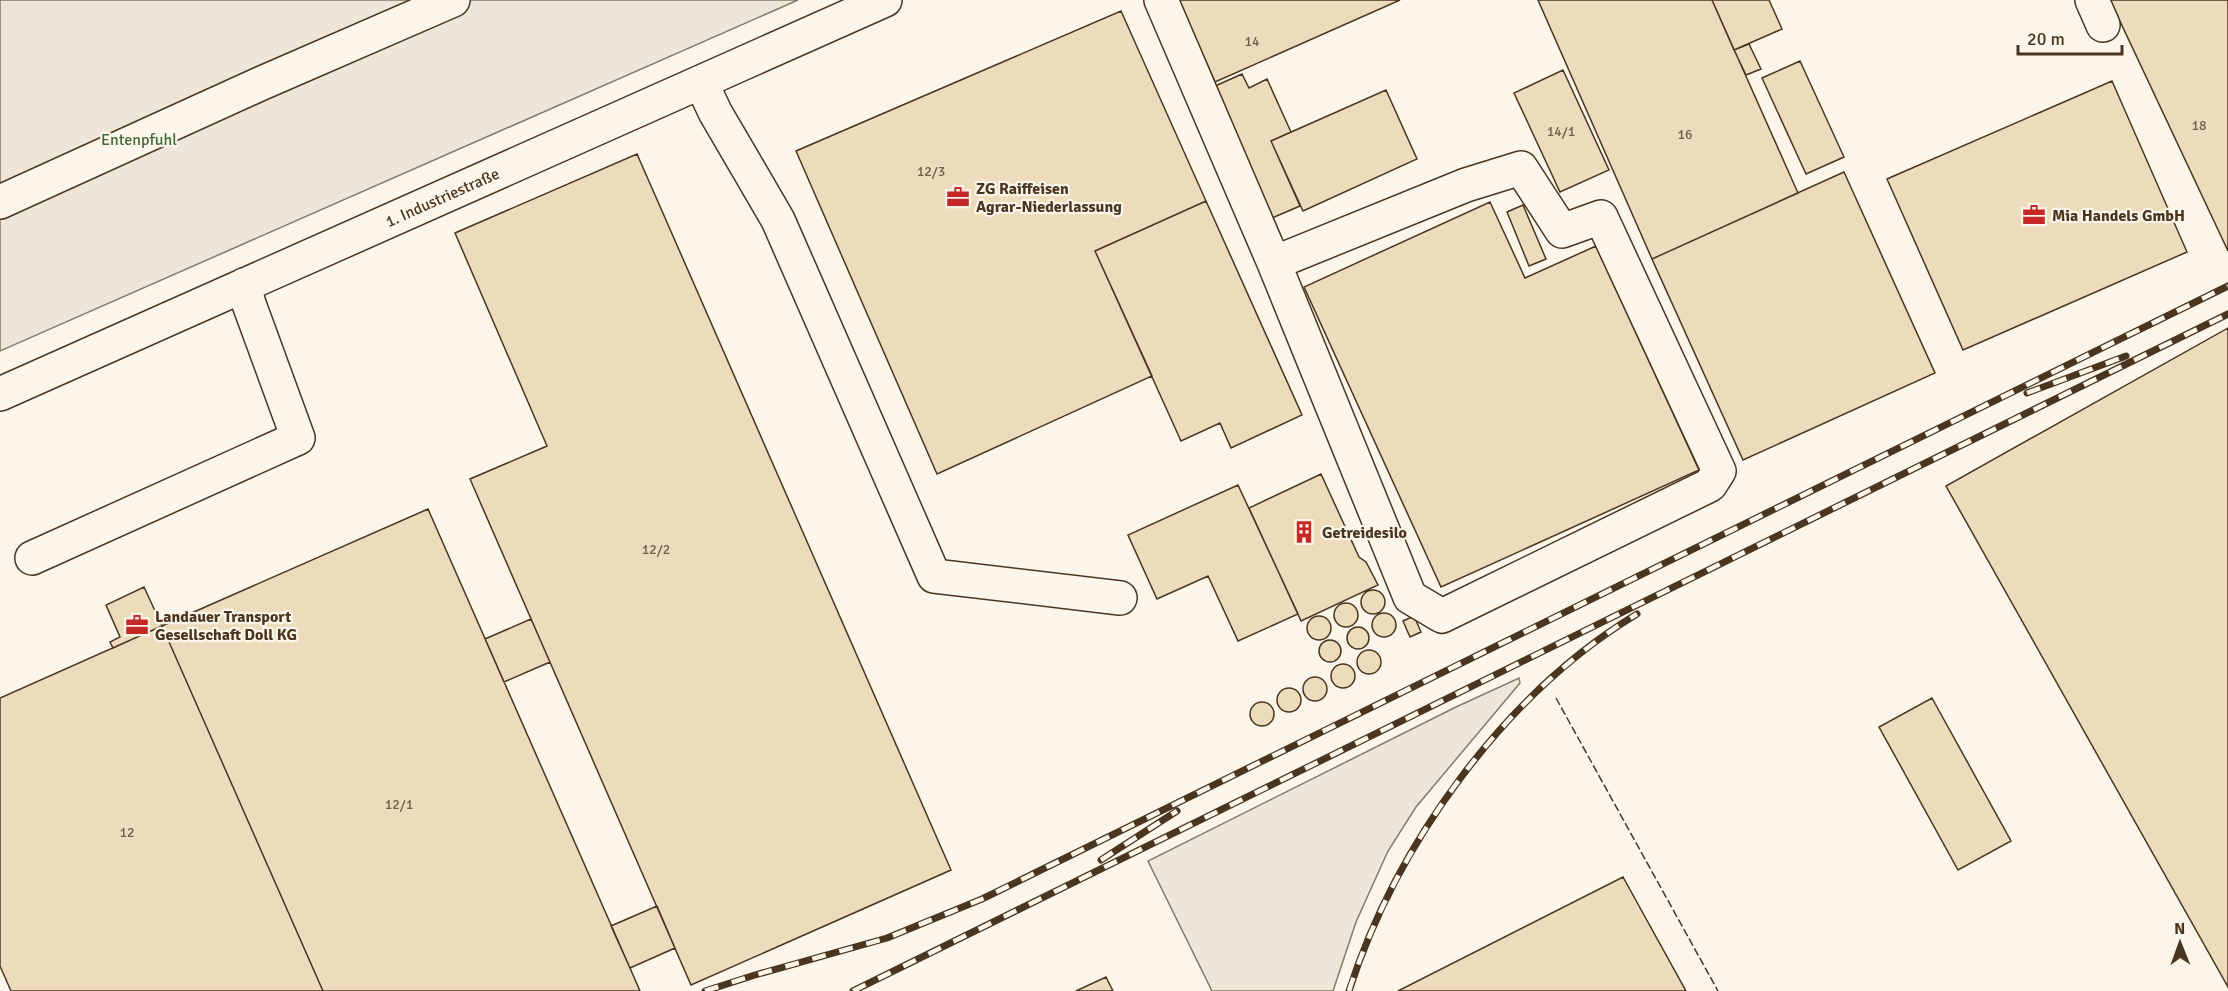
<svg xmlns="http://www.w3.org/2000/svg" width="2228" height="991" font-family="Signika,sans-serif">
<rect width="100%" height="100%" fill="#fbf6e9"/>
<path fill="#ede6d9" stroke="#887966" stroke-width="1.5" d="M0,0H798L0,351Z
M1519,678L1520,683L1416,807L1388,851L1356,922L1333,991H1212L1148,861L1456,707Z"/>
<path fill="#ecdcbc" stroke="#4a3520" stroke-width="1.5" d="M1178,0H1400L1215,82Z
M1538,0H1712L1798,193L1652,259Z
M1712,0H1769L1782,29L1734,50Z
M2110,0H2228V251Z
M1121,11L1206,201L1095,251L1152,376L937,474L796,151Z
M1749,44L1761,69L1746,75L1734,50Z
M1800,61L1844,157L1806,174L1762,78Z
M1563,70L1609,170L1560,192L1514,93Z
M1242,74L1249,88L1267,79L1291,132L1271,141L1300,206L1272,218L1213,87Z
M2112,81L2187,252L1963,350L1887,179Z
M1386,90L1417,159L1303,211L1271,141Z
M637,154L951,870L691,985L470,479L547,446L455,233Z
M1844,172L1935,373L1743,460L1652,259Z
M1206,201L1302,415L1231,448L1220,423L1181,441L1095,251Z
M1490,202L1525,278L1596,246L1699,470L1441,587L1304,287Z
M1523,205L1546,259L1529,266L1507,212Z
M2228,328V987L1946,486Z
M1321,474L1359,557L1366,562L1378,585L1301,621L1249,508Z
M1238,485L1298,614L1238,641L1208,576L1157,599L1128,535Z
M428,509L630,968L640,991H323L162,626Z
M144,587L162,626L113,648L110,642L120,637L106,605Z
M1361 602a12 12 0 1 1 24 0a12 12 0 1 1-24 0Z
M1334 615a12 12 0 1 1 24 0a12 12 0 1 1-24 0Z
M1372 625a12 12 0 1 1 24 0a12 12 0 1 1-24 0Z
M1414,616L1421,632L1410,637L1403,621Z
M1307 628a12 12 0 1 1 24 0a12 12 0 1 1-24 0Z
M531,619L550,662L504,682L485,639Z
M162,626L323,991H11L0,966V698Z
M1347 638a11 11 0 1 1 22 0a11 11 0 1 1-22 0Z
M1319 651a11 11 0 1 1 22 0a11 11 0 1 1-22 0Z
M1357 662a12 12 0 1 1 24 0a12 12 0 1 1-24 0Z
M1331 676a12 12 0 1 1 24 0a12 12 0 1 1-24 0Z
M1303 689a12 12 0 1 1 24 0a12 12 0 1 1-24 0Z
M1277 700a12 12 0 1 1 24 0a12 12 0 1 1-24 0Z
M1932,698L2011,841L1958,870L1879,727Z
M1250 714a12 12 0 1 1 24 0a12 12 0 1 1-24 0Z
M1623,877L1686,991H1398Z
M657,906L675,948L630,968L611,926Z
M1106,977L1113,991H1076Z"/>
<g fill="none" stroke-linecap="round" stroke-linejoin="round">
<g stroke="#4a3520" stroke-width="36">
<path id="minor" d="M1161,0L1274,263
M2092,0L2103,25
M701,82L715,112L778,220L934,576L1120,598
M1521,168L1562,231L1601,217L1719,471L1710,485L1442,616L1410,597L1274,263L1466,185Z
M0,394L885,0
M32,558L298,438L249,304L244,285"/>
</g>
<g stroke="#4a3520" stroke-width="36">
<path id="major" d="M0,202L262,83L453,0"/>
</g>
<use href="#minor" stroke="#fbf6e9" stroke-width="33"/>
<use href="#major" stroke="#fbf6e9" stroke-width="33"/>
<g stroke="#4a3520" stroke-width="7">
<path id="rail" d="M2027,393L2126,356
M1101,860L1177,811
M705,991L755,975L887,938L982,899L2228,286
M853,991L2228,314
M1349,991C1396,845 1504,694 1637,614"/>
</g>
<use href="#rail" stroke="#fbf6e9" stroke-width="4.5" stroke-dasharray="14" stroke-linecap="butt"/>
<path stroke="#4a3520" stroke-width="1.5" stroke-dasharray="8 3" stroke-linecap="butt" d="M1556,698L1718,991"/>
</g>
<defs>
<g id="office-bare" transform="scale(1.8)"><path d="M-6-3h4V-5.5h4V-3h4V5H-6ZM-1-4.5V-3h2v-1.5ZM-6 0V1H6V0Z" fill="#c62828" stroke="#fbf6e9" stroke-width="2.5" paint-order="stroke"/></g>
<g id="building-bare" transform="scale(1.8)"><path d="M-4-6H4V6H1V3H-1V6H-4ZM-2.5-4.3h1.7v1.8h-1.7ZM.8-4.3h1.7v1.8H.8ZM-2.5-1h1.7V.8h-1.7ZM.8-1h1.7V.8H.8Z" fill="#c62828" stroke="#fbf6e9" stroke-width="2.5" paint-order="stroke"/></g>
</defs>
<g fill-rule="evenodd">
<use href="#office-bare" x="958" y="197"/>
<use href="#office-bare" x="2034" y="215"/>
<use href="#building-bare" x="1304" y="532"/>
<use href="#office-bare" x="137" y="625"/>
</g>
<g text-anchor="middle" stroke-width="4.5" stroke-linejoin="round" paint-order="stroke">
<g font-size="14" fill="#725f47">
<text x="1252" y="46">14</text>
<text x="2199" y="130">18</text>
<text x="1561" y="136">14/1</text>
<text x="1685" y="139">16</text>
<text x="931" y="176">12/3</text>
<text x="656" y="554">12/2</text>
<text x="399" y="809">12/1</text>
<text x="127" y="837">12</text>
</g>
<g font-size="16" fill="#436837" stroke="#fbf6e9">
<text x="139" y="145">Entenpfuhl</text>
</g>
<g font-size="16" font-weight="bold" fill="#4a3520" stroke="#fbf6e9" text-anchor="start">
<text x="976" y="194">ZG Raiffeisen<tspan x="976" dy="18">Agrar-Niederlassung</tspan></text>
<text x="2052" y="221">Mia Handels GmbH</text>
<text x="1322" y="538">Getreidesilo</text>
<text x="155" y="622">Landauer Transport<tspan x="155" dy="18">Gesellschaft Doll KG</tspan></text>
</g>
<g font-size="16" fill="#4a3520" stroke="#fbf6e9">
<text transform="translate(442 197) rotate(-24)" y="6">1. Industriestraße</text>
</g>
</g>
<g transform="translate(2180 943) rotate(359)" stroke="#fbf6e9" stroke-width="4.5" paint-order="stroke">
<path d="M0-4.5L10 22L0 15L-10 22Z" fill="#4a3520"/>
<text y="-9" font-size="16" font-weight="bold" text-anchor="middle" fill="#4a3520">N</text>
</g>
<path d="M2018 45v9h104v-9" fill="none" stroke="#4a3520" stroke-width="3"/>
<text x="2027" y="45" font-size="18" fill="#4a3520" stroke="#fbf6e9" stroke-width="4.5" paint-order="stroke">20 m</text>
</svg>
